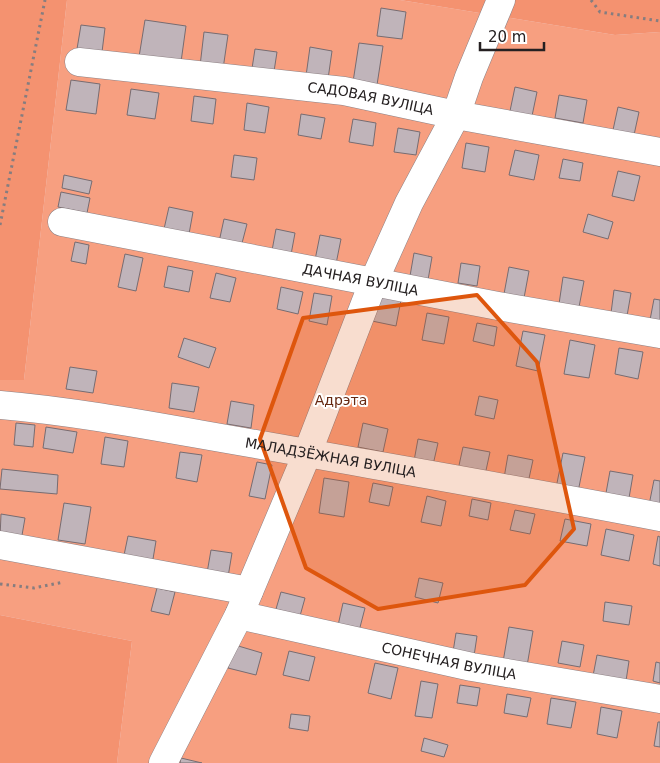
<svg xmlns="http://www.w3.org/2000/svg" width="660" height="763" font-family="'DejaVu Sans',sans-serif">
<rect width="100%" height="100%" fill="#eee0e3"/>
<path fill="#f79f80" d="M67,0H400L615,35L660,32V763H117L132,641L0,615V380H24Z"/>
<path fill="#f49270" d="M0,0H67L24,380H0Z
M400,0H660V32L615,35Z
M0,615L132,641L117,763H0Z"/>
<path fill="#c0b4ba" stroke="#776c71" d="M381,8L406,12L402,39L377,36Z
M145,20L186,26L181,62L139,57Z
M81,25L105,28L102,52L77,49Z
M204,32L228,35L223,69L200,66Z
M359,43L383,46L377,85L353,82Z
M310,47L332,51L328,79L306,76Z
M255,49L277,52L273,78L251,75Z
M71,80L100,84L96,114L66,110Z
M515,87L537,92L532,116L510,111Z
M131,89L159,93L155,119L127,115Z
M559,95L587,100L583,123L555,118Z
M194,96L216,99L213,124L191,121Z
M247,103L269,107L265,133L244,130Z
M618,107L639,112L634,135L613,130Z
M301,114L325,118L321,139L298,135Z
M353,119L376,123L373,146L349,142Z
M398,128L420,132L416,155L394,152Z
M466,143L489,147L485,172L462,168Z
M515,150L539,155L534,180L509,175Z
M234,155L257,158L254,180L231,177Z
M563,159L583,163L580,181L559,178Z
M618,171L640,176L634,201L612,196Z
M64,175L92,181L89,194L62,188Z
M61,192L90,198L87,213L58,207Z
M169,207L193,212L189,234L164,229Z
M588,214L613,222L608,239L583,232Z
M224,219L247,224L241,247L219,242Z
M276,229L295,233L290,260L271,256Z
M320,235L341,239L336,264L315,260Z
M75,242L89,245L86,264L71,261Z
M414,253L432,257L428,280L410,276Z
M125,254L143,258L136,291L118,287Z
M461,263L480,266L477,286L458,283Z
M168,266L193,271L189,292L164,287Z
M509,267L529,271L524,298L504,294Z
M216,273L236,278L230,302L210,298Z
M563,277L584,281L579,307L559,304Z
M281,287L303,292L298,314L277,309Z
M614,290L631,293L627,316L611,313Z
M314,293L332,296L327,325L309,321Z
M377,296L401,300L396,326L372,321Z
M654,299L660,300V322L650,320Z
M427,313L449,317L444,344L422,340Z
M477,323L497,327L494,346L473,341Z
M523,331L545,335L538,371L516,366Z
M184,338L216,348L209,368L178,357Z
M570,340L595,345L589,378L564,374Z
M619,348L643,352L638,379L615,374Z
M70,367L97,371L93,393L66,389Z
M172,383L199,387L194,412L169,408Z
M479,396L498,400L494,419L475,415Z
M231,401L254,405L251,428L227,424Z
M16,423L35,425L33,447L14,445Z
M363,423L388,429L383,452L358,447Z
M46,427L77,432L73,453L43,448Z
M105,437L128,441L124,467L101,464Z
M418,439L438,443L433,465L414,461Z
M463,447L490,452L485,475L458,470Z
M180,452L202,455L197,482L176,478Z
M563,453L585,457L578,492L556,488Z
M508,455L533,460L528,483L504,478Z
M257,462L272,465L265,499L249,496Z
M2,469L58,475L57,494L0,489Z
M610,471L633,475L629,498L606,493Z
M324,478L349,482L344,517L319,513Z
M654,480L660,481V507L649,505Z
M373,483L393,487L389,506L369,502Z
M427,496L446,501L441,526L421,522Z
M472,499L491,503L488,520L469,516Z
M64,503L91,507L85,544L58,540Z
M515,510L535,514L530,534L510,530Z
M1,514L25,518L21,541L0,538Z
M565,519L591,524L587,546L560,541Z
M606,529L634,535L629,561L601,555Z
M128,536L156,541L152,565L123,560Z
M658,536L660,537V566L653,564Z
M211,550L232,553L228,577L207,573Z
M419,578L443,583L438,603L415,597Z
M157,588L175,592L169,615L151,611Z
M281,592L305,598L300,616L276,609Z
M605,602L632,606L629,625L603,621Z
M343,603L365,608L358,635L337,630Z
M509,627L533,631L527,666L503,662Z
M456,633L477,636L474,656L453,652Z
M562,641L584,645L580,667L558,663Z
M235,645L262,653L256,675L228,668Z
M289,651L315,657L309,681L283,675Z
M597,655L629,661L626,681L593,676Z
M656,662L660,663V683L653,681Z
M375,663L398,668L391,699L368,693Z
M421,681L438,684L432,718L415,716Z
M460,685L480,688L477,706L457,703Z
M507,694L531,698L527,717L504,713Z
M551,698L576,702L571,728L547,724Z
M601,707L622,711L617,738L597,734Z
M291,714L310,716L308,731L289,728Z
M658,722H660V747L654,746Z
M424,738L448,745L444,757L421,751Z
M181,758L202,763H180Z"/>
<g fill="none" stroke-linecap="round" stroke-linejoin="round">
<g stroke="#8d8184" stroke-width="29">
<g id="minor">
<path id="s1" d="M79,62L344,91L456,115L660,152"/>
<path id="s2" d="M62,222L498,306L660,334"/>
<path id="s3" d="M0,405C92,413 182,432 273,447C402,470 531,492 660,517"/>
<path d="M0,545L249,591"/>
<path id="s4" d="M239,615L472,667L660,699"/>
<path d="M163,763L239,615L307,454L373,283L409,203L456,115L469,77L501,0"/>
</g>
</g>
<path stroke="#867d7f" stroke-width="3" stroke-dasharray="2.5 4" stroke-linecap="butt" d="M591,0L600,12L660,21
M0,225L45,0
M0,584L34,588L64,582"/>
<use href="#minor" stroke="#fff" stroke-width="28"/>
</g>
<path fill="#de560d" fill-opacity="0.2" stroke="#de560d" stroke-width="4" stroke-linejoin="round" d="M477,295L537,362L574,529L525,585L378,609L306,568L260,439L303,318Z"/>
<g text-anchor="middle" stroke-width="4" stroke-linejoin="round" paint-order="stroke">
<g font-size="14" fill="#252021" stroke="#fff">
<text dy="5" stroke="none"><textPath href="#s1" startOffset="294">САДОВАЯ ВУЛІЦА</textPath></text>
<text dy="5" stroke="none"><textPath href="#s2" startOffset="304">ДАЧНАЯ ВУЛІЦА</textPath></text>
<text dy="5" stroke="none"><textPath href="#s3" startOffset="335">МАЛАДЗЁЖНАЯ ВУЛІЦА</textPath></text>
<text dy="5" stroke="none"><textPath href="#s4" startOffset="215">СОНЕЧНАЯ ВУЛІЦА</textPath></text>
</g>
<g font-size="14" fill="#662912" stroke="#fff">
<text x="341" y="405">Адрэта</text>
</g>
</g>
<path d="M480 42v8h64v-8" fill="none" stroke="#252021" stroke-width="2.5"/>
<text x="488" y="42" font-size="15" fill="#252021" stroke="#ffffff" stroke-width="4" paint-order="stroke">20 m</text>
</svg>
